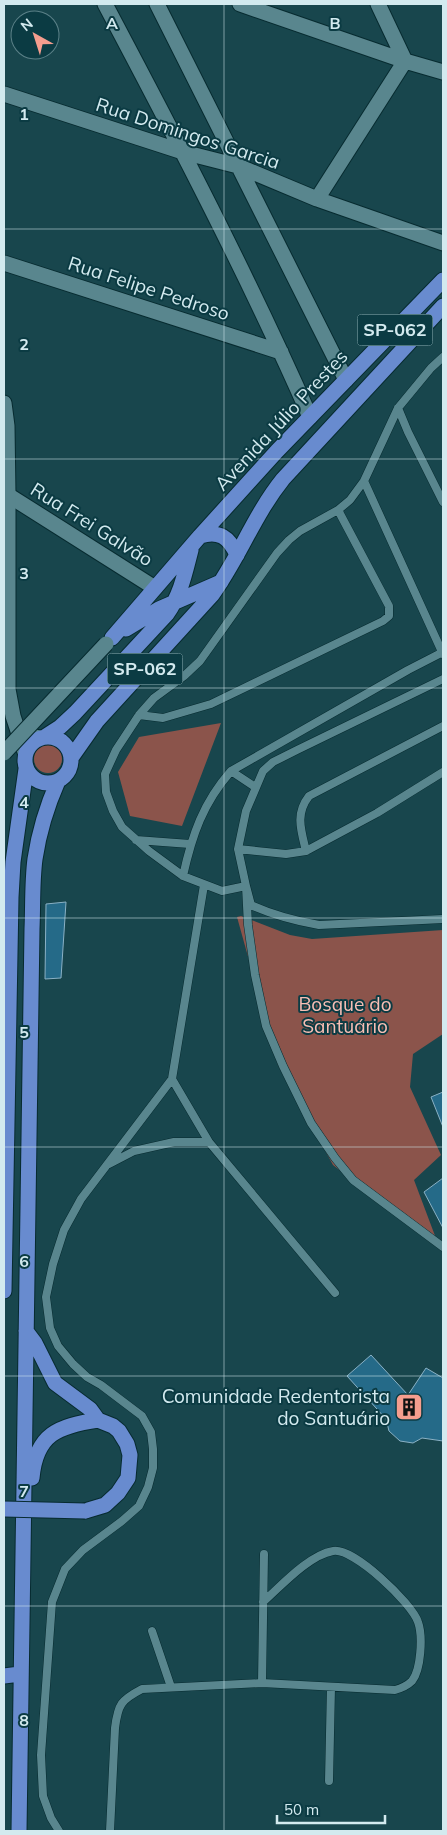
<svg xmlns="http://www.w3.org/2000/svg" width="447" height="1835" font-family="Mulish,sans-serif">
<rect width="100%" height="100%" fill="#18464d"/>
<path fill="#8b544b" d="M221,723L182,826L130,816L118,772L139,737Z
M34 759a14 14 0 1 1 28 0a14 14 0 1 1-28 0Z
M241,916L290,935L312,939L443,930V1034L413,1054L410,1087L441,1155L414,1180L440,1249L333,1165L278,1065L237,917Z"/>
<path fill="#256a88" stroke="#8ab1c5" d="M66,902L61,978L45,979L46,904Z
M443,1092V1127L431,1097Z
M443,1178V1228L424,1192Z
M371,1355L408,1395L426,1368L443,1378V1441L422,1438L413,1443L400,1441L389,1431L386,1419L347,1376Z"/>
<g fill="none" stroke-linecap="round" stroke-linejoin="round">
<g stroke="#072b30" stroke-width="9">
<path id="service" d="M443,357L431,368L398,408L364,481L443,654
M398,408L408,432L443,502
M364,481L350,500L338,510L300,531L289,540L277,553L200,661L184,676L154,698L139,715L116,750L105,774L106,792L113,811L122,827L149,851L183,876L222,891L246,886L251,905C273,915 296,921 319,925L443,919
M443,679L297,750L273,762L263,771L246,811L238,849L246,886L248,925L255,975L266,1026L283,1066L311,1123L335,1158L353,1180L443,1247
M139,715L163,718L211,704L383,621L389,616V606L338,510
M231,771L255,787
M136,840L190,844
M238,849L286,854L306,851L377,813L443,772
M306,851C301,830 295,814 309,796L443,726
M183,876C192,835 203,803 231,771L408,670L443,652
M172,1079L209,1142
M109,1164L134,1151L174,1142H209L335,1293
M152,1631L171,1687
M262,1683L264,1554
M329,1781L331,1687
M59,1831L51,1818L43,1796L41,1755L52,1602L65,1569L83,1550L122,1521L139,1506L148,1487L153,1468V1449L151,1432L142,1416L101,1385L87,1377L73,1364L58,1346L50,1328L46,1297L53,1264L64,1230L81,1199L172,1079L204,885
M110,1831L115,1728C118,1704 121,1700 142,1689L262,1683L395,1690C402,1688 407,1686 412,1681C421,1670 423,1636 418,1622C412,1603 353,1547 333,1551C309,1555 281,1586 263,1602"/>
</g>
<g stroke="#072b30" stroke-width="17">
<path id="minor" d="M105,4C177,140 248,276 310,417
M157,4L346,380
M240,4L405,61L443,72
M4,94L183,152L238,166L317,199L443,243
M317,199L405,61L378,4
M4,263L281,352
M8,495L155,588"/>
</g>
<g stroke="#072b30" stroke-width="17">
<path id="secondary" d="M4,403L7,426L8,495V689L13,716L25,752
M18,728L28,735L39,738"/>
</g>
<g stroke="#072b30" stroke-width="17">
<path id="primary" d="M200,536C219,530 229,537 237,555
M126,629L159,609L221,582
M112,638L200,536L277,451L443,280
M46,736L60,727L75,713L167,614C181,594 185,573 191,550
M25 760a23 23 0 1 1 46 0a23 23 0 1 1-46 0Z
M71,758L97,721L212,595C239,558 254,515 283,479L443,306
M4,1291L11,897L13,862L26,769
M26,1331L35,1343L55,1383L90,1409L98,1420L113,1426L119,1431L127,1444L130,1455L128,1478L118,1493L105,1505L85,1511
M32,1478C36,1434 58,1426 98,1420
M4,1676L20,1674
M19,1831L32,929C33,906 32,882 35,859C39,832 47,806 58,781"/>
</g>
<use href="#service" stroke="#59868e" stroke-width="8"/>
<use href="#minor" stroke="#59868e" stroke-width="15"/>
<use href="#secondary" stroke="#59868e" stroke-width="15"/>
<use href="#primary" stroke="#688bcf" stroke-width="15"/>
<g stroke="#072b30" stroke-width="17" stroke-linecap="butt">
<path id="secondary-bridge" d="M4,753L106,644"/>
</g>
<g stroke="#072b30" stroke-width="17" stroke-linecap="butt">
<path id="primary-bridge" d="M4,1509L85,1511"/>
</g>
<use href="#secondary-bridge" stroke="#59868e" stroke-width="15"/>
<use href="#primary-bridge" stroke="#688bcf" stroke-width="15"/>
</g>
<path fill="none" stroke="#d3eaef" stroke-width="1" stroke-opacity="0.55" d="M224,4V1831M4,229H443M4,459H443M4,688H443M4,918H443M4,1147H443M4,1376H443M4,1606H443"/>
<defs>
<g id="building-square" transform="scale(1.4375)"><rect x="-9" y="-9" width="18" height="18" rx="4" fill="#f59d8e" stroke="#0b3b43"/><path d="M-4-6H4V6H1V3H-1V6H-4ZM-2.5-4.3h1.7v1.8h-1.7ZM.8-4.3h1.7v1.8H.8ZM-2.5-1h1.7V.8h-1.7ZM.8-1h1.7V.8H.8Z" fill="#111"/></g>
</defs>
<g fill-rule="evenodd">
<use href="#building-square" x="409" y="1407"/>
</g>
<g text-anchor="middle" stroke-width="4" stroke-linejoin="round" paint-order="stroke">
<g fill="#0b3b43" stroke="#97b6bb" stroke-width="1">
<rect x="357.5" y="314.5" width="75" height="31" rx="4"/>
<rect x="107.5" y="653.5" width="75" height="31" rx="4"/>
</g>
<g font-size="18" font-weight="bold" fill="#d3eaef">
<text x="395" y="336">SP-062</text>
<text x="145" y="675">SP-062</text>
</g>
<g font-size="19" fill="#d3eaef" stroke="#0b3b43">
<text transform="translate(188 133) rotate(18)" y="7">Rua Domingos Garcia</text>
<text transform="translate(149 288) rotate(18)" y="7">Rua Felipe Pedroso</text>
<text transform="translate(281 420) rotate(-47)" y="7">Avenida Júlio Prestes</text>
<text transform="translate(92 524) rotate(32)" y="7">Rua Frei Galvão</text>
</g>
<g font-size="19" fill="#f7beb4" stroke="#0b3b43">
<text x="345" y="1011">Bosque do<tspan x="345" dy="22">Santuário</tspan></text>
</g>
<g font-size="19" fill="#d3eaef" stroke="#0b3b43" text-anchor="end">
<text x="390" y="1403">Comunidade Redentorista<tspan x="390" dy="22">do Santuário</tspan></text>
</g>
</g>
<g font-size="16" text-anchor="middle" font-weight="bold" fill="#d3eaef" stroke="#0b3b43" stroke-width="4" stroke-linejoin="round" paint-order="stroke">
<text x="112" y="29">A</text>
<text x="335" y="29">B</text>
<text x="24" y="120">1</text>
<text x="24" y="350">2</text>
<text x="24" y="579">3</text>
<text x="24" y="808">4</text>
<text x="24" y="1038">5</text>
<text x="24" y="1267">6</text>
<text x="24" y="1497">7</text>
<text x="24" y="1726">8</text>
</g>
<rect width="447" height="1835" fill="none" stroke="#d3eaef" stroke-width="10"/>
<g transform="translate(35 35) rotate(321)"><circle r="24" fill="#0b3b43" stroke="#5b8188"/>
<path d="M0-4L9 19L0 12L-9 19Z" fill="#f59d8e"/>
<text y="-8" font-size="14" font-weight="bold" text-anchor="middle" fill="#d3eaef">N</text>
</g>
<path d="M277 1815v8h108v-8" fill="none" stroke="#d3eaef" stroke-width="2.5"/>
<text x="284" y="1815" font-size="15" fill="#d3eaef" stroke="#0b3b43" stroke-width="4" paint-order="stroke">50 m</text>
</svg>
